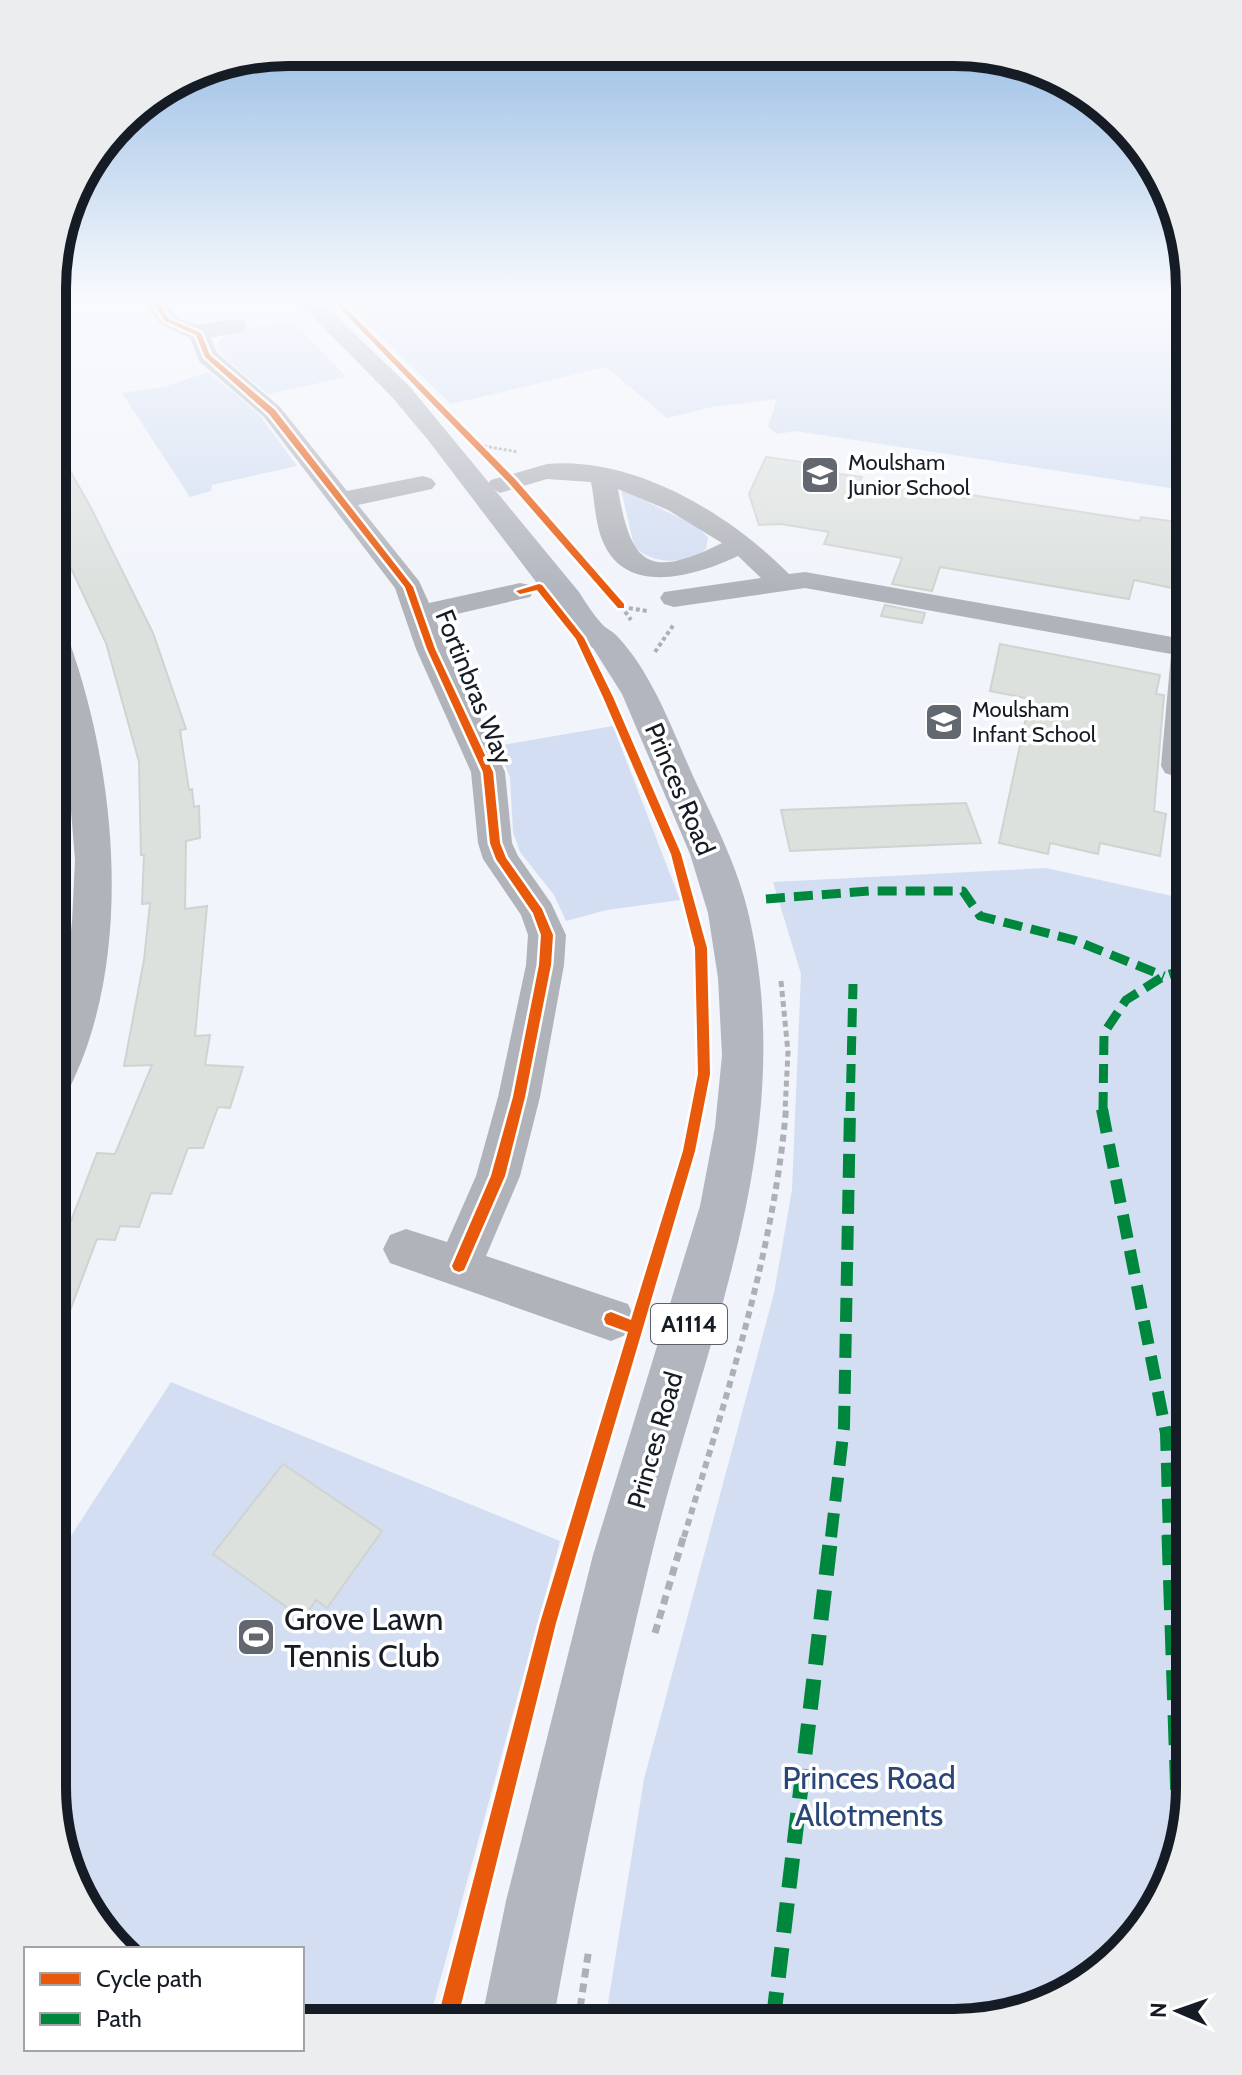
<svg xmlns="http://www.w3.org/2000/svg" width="1242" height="2075" font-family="Cabin,sans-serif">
<rect width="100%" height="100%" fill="#f1f4fa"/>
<path fill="#d3def2" d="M342,299H1190V491L795,431L777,434L768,427L777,399L712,407L667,418L606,367L451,404Z
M293,320L346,377L268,394L228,361L216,345L225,334Z
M208,372L258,413L297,466L212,485L211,491L190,497L122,393L164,387Z
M621,489L696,526L708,537L706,549C686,565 652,565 634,546Z
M613,726L680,900L607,910L566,921L554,895L520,852L513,832L510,777L497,746Z
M1046,868L1190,900L1189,1803L1142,1930L1044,2005L954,2023L605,2022L644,1779L774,1293L792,1190L801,974L773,882Z
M171,1382L560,1541L429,2021H302V1949H125L70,1877L52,1787V1565Z"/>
<path fill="#dce1de" stroke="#cfd4d1" stroke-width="2" d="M54,442L91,508L153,633L186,729L180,730L189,790L192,789L194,807L199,806L200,838L186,841L185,909L207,906L195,1036L210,1035L205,1065L243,1067L230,1108L218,1107L203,1148H188L171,1194L151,1193L139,1227L120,1226L115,1240L97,1239L55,1350L53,1349V1247H61L97,1153L115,1154L152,1065L124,1066L144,960L150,903L142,904L144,855H141L139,762L106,643L54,532Z
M766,457L808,463L805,469L862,477L860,482L970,499L971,495L1140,521L1141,517L1178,522L1172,588L1134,580L1129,599L940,567L932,591L892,584L902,558L824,544L829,532L781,524L759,525L749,494Z
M885,605L925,613L922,623L881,616Z
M1000,644L1160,675L1156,694L1164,695L1154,811L1166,814L1160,856L1100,843L1098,854L1050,843L1048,854L999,843L1030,699L990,691Z
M966,803L981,843L790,851L781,810Z
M283,1464L382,1531L327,1608L316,1600L303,1619L213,1554Z"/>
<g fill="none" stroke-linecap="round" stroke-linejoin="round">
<path stroke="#adb0b5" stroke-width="3" stroke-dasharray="3 2" stroke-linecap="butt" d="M484,446L518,452"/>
<path stroke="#adb0b5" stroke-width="4" stroke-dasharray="4 3" stroke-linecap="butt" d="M621,606L631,620
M622,607L647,611
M655,652L674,624"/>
<path stroke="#adb0b5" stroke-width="5" stroke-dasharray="6 4" stroke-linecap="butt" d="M781,981L788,1052L785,1111"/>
<path stroke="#adb0b5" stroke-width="6" stroke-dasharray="7 5" stroke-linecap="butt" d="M684,1537C725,1400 774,1252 786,1109"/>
<path stroke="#adb0b5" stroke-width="7" stroke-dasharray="9 6" stroke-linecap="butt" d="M655,1633L684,1535
M578,2022L589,1948"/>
<path fill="#b0b3b9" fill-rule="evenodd" d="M143,299H163C195,345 208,313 244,321L247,326L244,331L211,338L217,353L280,407L347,491L423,476L432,479L436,484L432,489L358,505L419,581L429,603L520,583L530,585L534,591L530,597L435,619L505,772L512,843L518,856L551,903L566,935L564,965L540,1097L520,1176L486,1256L628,1304L635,1319L628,1334L611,1341L390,1263L383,1249L390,1235L406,1229L447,1242L476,1176L498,1097L526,965L528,935L521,915L483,859L478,843L471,772L416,649L395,588L264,417L199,361L190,338L160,324Z
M547,464C634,456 730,514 789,574L805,572L1172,637L1176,596L1180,590L1190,588V772L1177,777L1165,773L1161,766L1171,654L805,588L674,607L664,604L660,598L664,592L761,578L738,556C698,575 628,597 604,544C595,525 595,502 591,482L547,479L500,493L487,485L491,480ZM618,489L668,510L722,543C648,580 631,565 618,489Z
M53,629L63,632L68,638C117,772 135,960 68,1091L53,1095V1028L65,981L72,922L75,860L65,737L53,682Z"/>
<path fill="#b2b6be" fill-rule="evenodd" d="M295,299H319L410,387L579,592C586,603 593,614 601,623C606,629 613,631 618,637C653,675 672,729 693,776C714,821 738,867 749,916C800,1141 703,1342 651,1557C614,1710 581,1866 553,2022H481L506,1901L593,1555L700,1206L715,1127L722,1055L718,978L708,913L690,854L622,694L593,648L581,641L428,440L392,397Z"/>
<path stroke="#00873e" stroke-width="9" stroke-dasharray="19 9" stroke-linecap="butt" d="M766,899L869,891H963L980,916L1074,940L1164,976
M850,1111L853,984
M1103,1111L1104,1033L1126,1000L1164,976L1190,968"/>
<path stroke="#00873e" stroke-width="12" stroke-dasharray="24 12" stroke-linecap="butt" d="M1102,1109L1166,1433L1169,1537
M831,1537L844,1427L850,1109"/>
<path stroke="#00873e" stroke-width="15" stroke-dasharray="30 15" stroke-linecap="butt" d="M1169,1535L1179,1829
M773,2022L831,1535"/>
<g stroke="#fff" stroke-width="5">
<path id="cycleway" d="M150,299H156L169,319L201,333L210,355L275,410L413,587L435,649L493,772L500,843L506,858L542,909L553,935L551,965L525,1097L505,1176L464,1270L459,1272L454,1270L452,1266L491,1176L513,1097L539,965L541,935L533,913L496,859L490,843L483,772L427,649L405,587L269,414L205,357L196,335L165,321Z
M331,299H337L515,479L624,604V608H618L509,483Z
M539,584L542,585L584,638L613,697L681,854L707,948L710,1074L695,1151L556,1623L457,2021H437L540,1623L628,1332L606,1324L604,1319L606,1314L611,1312L631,1320L683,1151L698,1074L695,948L671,854L603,697L576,639L537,590L520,594L516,591Z"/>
</g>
<use href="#cycleway" fill="#e8590c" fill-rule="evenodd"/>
</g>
<linearGradient id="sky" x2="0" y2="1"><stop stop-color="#8fb7e2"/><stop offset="0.51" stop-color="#f9fafd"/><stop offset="1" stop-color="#f9fafd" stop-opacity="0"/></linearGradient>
<rect width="1242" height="589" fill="url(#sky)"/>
<defs>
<g id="school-square" transform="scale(2)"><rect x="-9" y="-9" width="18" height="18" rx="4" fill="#636870" stroke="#fff"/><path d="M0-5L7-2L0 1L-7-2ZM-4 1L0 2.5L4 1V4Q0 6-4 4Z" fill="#fff"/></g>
<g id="stadium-square" transform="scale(2)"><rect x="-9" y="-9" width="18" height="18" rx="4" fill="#636870" stroke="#fff"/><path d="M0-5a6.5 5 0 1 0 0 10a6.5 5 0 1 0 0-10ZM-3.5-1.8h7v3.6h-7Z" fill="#fff"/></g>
</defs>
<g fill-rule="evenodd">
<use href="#school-square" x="820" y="475"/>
<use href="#school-square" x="944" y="722"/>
<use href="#stadium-square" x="256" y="1637"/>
</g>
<g text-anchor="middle" stroke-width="7" stroke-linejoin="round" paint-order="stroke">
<g font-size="22" fill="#161c25" stroke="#fff" text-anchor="start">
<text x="848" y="470">Moulsham<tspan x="848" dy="25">Junior School</tspan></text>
<text x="972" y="717">Moulsham<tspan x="972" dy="25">Infant School</tspan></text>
</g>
<rect fill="#fff" stroke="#5c6066" stroke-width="2" x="651" y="1304" width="76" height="40" rx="6"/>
<g font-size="24" font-weight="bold" fill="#161c25">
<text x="689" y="1332">A1114</text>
</g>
<g font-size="26" fill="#161c25" stroke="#fff">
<text transform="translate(474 687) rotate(68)" y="9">Fortinbras Way</text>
<text transform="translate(680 789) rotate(67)" y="9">Princes Road</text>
<text transform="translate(655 1440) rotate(-74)" y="9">Princes Road</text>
</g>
<g font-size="32" fill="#161c25" stroke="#fff" text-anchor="start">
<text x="284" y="1630">Grove Lawn<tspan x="284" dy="37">Tennis Club</tspan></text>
</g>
<g font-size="32" fill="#2a4678" stroke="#fff">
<text x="869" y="1789">Princes Road<tspan x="869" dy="37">Allotments</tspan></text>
</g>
</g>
<path d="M0 0H1242V2075H0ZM288 66H954A222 222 0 0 1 1176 288V1787A222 222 0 0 1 954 2009H288A222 222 0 0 1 66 1787V288A222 222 0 0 1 288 66Z" fill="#ecedee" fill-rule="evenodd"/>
<path fill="none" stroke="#161c25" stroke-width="10" d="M288 66H954A222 222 0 0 1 1176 288V1787A222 222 0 0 1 954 2009H288A222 222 0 0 1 66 1787V288A222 222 0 0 1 288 66Z"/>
<rect x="24" y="1947" width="280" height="104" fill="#ffffff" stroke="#a2a4a8" stroke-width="2"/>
<rect x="40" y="1973" width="40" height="12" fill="#e8590c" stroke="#a2a4a8" stroke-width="2"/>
<text x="96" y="1987" font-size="24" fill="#161c25">Cycle path</text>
<rect x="40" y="2013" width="40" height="12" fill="#00873e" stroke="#a2a4a8" stroke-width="2"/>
<text x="96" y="2027" font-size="24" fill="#161c25">Path</text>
<g transform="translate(1178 2011) rotate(272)" stroke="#ffffff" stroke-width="6" paint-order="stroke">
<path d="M0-6L14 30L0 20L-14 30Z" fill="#161c25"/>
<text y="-12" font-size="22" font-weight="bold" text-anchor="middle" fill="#161c25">N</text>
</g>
</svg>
